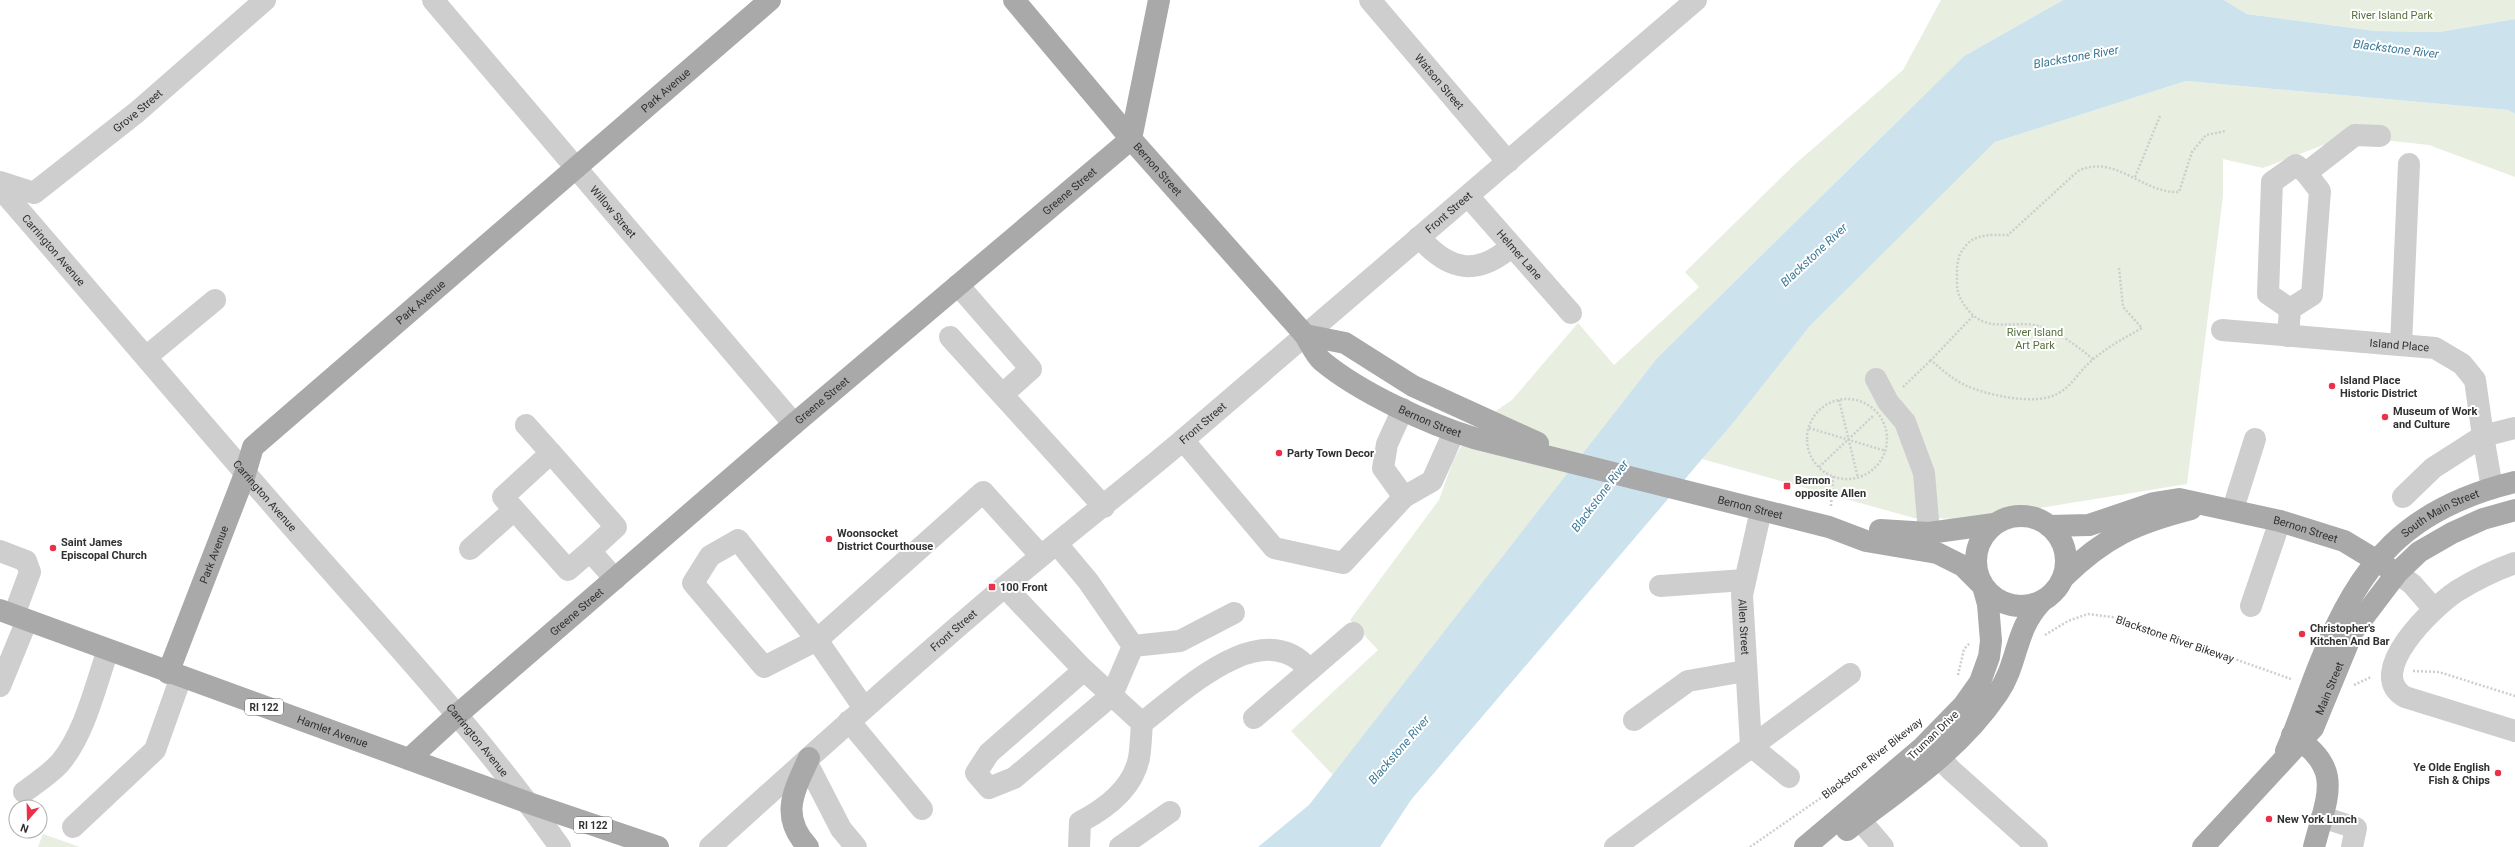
<svg xmlns="http://www.w3.org/2000/svg" width="2515" height="847" font-family="Roboto,sans-serif">
<rect width="100%" height="100%" fill="#fff"/>
<path fill="#e8eee0" d="M1941,0H2063L1964,56L1657,358L1333,775L1291,731L1378,650L1350,620L1439,500L1453,461L1471,428L1512,400L1578,323L1614,365L1699,287L1685,272L1793,166L1903,70Z
M2224,0H2515V19L2439,32L2376,31L2247,14Z
M2186,81L2508,110L2515,114V177L2429,145L2347,136L2263,168L2223,159V196L2187,484L1972,519L1914,518L1702,459L1809,327L1995,142Z
M43,834L80,847H38Z"/>
<path fill="#cce3ee" d="M2063,0H2224L2247,14L2376,31L2439,32L2515,19V114L2508,110L2186,81L1995,142L1809,327L1732,424L1411,800L1380,847H1258L1309,805L1657,358L1964,56Z"/>
<g fill="none" stroke-linecap="round" stroke-linejoin="round">
<path stroke="#cecece" stroke-width="2.5" stroke-dasharray="2 2" stroke-linecap="butt" d="M2135,177L2160,116
M1973,316L1931,360C1941,369 1952,379 1965,385C1986,395 2035,406 2057,394C2071,387 2078,373 2089,363C2105,348 2123,339 2142,328L2123,307L2119,268
M2093,359C2078,347 2063,335 2045,328C2018,317 1990,336 1968,310C1961,301 1957,294 1957,282C1957,269 1956,258 1964,248C1974,233 1992,235 2008,235L2078,171C2115,153 2143,194 2179,192L2192,152L2206,135L2226,131
M1903,387L1931,360
M1807 439a40 40 0 1 1 80 0a40 40 0 1 1-80 0Z
M1839,400L1858,478
M1809,428L1886,451
M1819,467L1873,416
M1831,506L1833,476
M2045,635L2068,621L2088,614L2119,618L2291,679
M2413,671L2439,672L2515,696
M1958,675L1964,649L1970,643
M2354,685L2371,677
M1750,847L1838,786L1887,747"/>
<g stroke="#cecece" stroke-width="22">
<path id="s1" d="M433,0L794,424"/>
<path id="s2" d="M1370,0L1508,162"/>
<path d="M2306,173L2355,135L2380,136"/>
<path id="s3" d="M0,182L34,193L137,112L265,0"/>
<path id="s4" d="M0,188C101,304 200,422 301,537C390,638 482,737 560,847"/>
<path id="s5" d="M1468,196L1571,313"/>
<path d="M1419,237C1449,271 1477,277 1512,246"/>
<path d="M958,285L1031,369L1003,394"/>
<path id="s6" d="M2222,330L2435,348L2462,364L2475,380L2483,436L2515,428"/>
<path d="M2288,336L2290,309L2268,294L2272,182L2296,165L2306,173L2320,191L2312,295L2290,309"/>
<path d="M950,337L1104,507"/>
<path d="M2401,345L2409,164"/>
<path d="M146,357L215,300"/>
<path d="M1876,379L1888,402L1905,422L1924,473L1929,533"/>
<path d="M1403,409L1387,444L1383,468L1404,497"/>
<path d="M526,425L551,453"/>
<path d="M1183,440L1274,548L1343,563L1404,497L1432,481L1454,432"/>
<path d="M2403,497L2433,468L2483,436L2492,488"/>
<path d="M2233,509L2255,439"/>
<path id="s7" d="M1761,510L1742,595L1751,746L1789,777"/>
<path d="M1057,544L1088,581L1133,646L1112,695L1014,778L989,788L976,773L989,753L1084,670"/>
<path d="M470,549L514,510"/>
<path d="M0,551L26,561L30,572L14,615"/>
<path d="M590,551L568,570L503,497L551,453L616,527L590,551L615,579"/>
<path d="M2515,563C2495,570 2475,580 2457,591C2434,606 2363,673 2405,697L2515,731"/>
<path d="M2397,573L2412,584L2434,609"/>
<path d="M1660,586L1744,580"/>
<path d="M1005,587L1081,667L1142,723C1141,734 1141,747 1139,758C1133,788 1105,809 1080,822L1079,847"/>
<path d="M2251,606L2280,521"/>
<path d="M1133,646L1180,641L1234,613"/>
<path d="M1310,670L1353,633"/>
<path d="M0,686L27,620"/>
<path d="M864,708L817,640L738,540L710,556L693,583L764,667L817,640L983,492L1041,556"/>
<path d="M1634,720L1688,681L1745,671"/>
<path d="M849,721L922,809"/>
<path d="M1142,723C1183,692 1262,613 1310,670L1254,718"/>
<path d="M1940,758L1951,770L2037,847"/>
<path d="M807,763L841,829L856,847"/>
<path d="M24,792C36,783 50,774 60,763C85,733 95,687 108,650"/>
<path d="M2322,817L2356,828L2352,847"/>
<path d="M1860,820L1883,847"/>
<path d="M73,827L155,750L181,677"/>
<path id="s8" d="M710,847C807,759 904,672 1004,587C1063,537 1124,490 1183,440L1696,0"/>
<path d="M1120,847L1170,812"/>
<path d="M1615,847L1850,674"/>
</g>
<g stroke="#a9a9a9" stroke-width="22">
<path id="s9" d="M1014,0L1131,139L1305,335C1310,343 1315,355 1322,361C1359,392 1428,424 1474,438L1829,527L1866,541L1937,553L1963,566L1983,586L1988,604L1991,641L1989,657L1980,682L1963,706L1922,748L1805,847"/>
<path d="M1305,335L1345,343L1413,386L1538,443"/>
<circle cx="2021" cy="561" r="45"/>
<path id="s10" d="M2049,526L2089,525L2154,503L2179,499L2280,521L2344,541L2387,567"/>
<path d="M1880,530L1929,533L1994,524"/>
<path d="M2063,578C2104,537 2136,523 2191,509"/>
<path id="s11" d="M0,610L529,803L658,847"/>
<path id="s12" d="M168,673L245,474L253,447L770,0"/>
<path d="M2292,735C2345,768 2327,796 2314,847"/>
<path id="s13" d="M2286,751C2299,722 2308,692 2320,663C2360,562 2407,508 2515,482"/>
<path id="s14" d="M409,759L457,715L794,424L1131,139L1159,0"/>
<path d="M1847,830C1901,788 1959,751 1998,693C2019,662 2014,630 2042,601"/>
<path d="M808,847C779,816 794,791 809,758"/>
<path id="s15" d="M2203,847L2313,728L2353,631L2397,573L2419,552L2452,533L2483,519L2515,510"/>
</g>
</g>
<g fill="#eb3149" stroke="#fff" stroke-width="1.5">
<circle cx="2332" cy="386" r="4"/>
<circle cx="2385" cy="417" r="4"/>
<circle cx="1279" cy="453" r="4"/>
<rect x="1783" y="482" width="8" height="8" rx="2"/>
<circle cx="829" cy="539" r="4"/>
<circle cx="53" cy="548" r="4"/>
<rect x="988" y="583" width="8" height="8" rx="2"/>
<circle cx="2302" cy="634" r="4"/>
<circle cx="2498" cy="773" r="4"/>
<circle cx="2269" cy="819" r="4"/>
</g>
<g text-anchor="middle" stroke-width="4" stroke-linejoin="round" paint-order="stroke">
<g fill="#fff" stroke="#6f6f6f" stroke-width="1">
<rect x="245" y="699" width="38" height="16" rx="3"/>
<rect x="574" y="817" width="38" height="16" rx="3"/>
</g>
<g font-size="10" font-weight="bold" fill="#313131">
<text x="264" y="711">RI 122</text>
<text x="593" y="829">RI 122</text>
</g>
<g font-size="11" fill="#576f3c" stroke="#fff">
<text x="2392" y="19">River Island Park</text>
<text x="2035" y="336">River Island<tspan x="2035" dy="13">Art Park</tspan></text>
</g>
<g font-size="11" fill="#313131" stroke="#fff">
<text dy="4" stroke="none"><textPath href="#s2" startOffset="107">Watson Street</textPath></text>
<text dy="4" stroke="none"><textPath href="#s12" startOffset="787">Park Avenue</textPath></text>
<text dy="4" stroke="none"><textPath href="#s3" startOffset="168">Grove Street</textPath></text>
<text dy="4" stroke="none"><textPath href="#s9" startOffset="222">Bernon Street</textPath></text>
<text dy="4" stroke="none"><textPath href="#s14" startOffset="871">Greene Street</textPath></text>
<text dy="4" stroke="none"><textPath href="#s1" startOffset="278">Willow Street</textPath></text>
<text dy="4" stroke="none"><textPath href="#s8" startOffset="974">Front Street</textPath></text>
<text dy="4" stroke="none"><textPath href="#s4" startOffset="82">Carrington Avenue</textPath></text>
<text dy="4" stroke="none"><textPath href="#s5" startOffset="78">Helmer Lane</textPath></text>
<text dy="4" stroke="none"><textPath href="#s12" startOffset="463">Park Avenue</textPath></text>
<text dy="4" stroke="none"><textPath href="#s6" startOffset="178">Island Place</textPath></text>
<text dy="4" stroke="none"><textPath href="#s14" startOffset="547">Greene Street</textPath></text>
<text dy="4" stroke="none"><textPath href="#s9" startOffset="599">Bernon Street</textPath></text>
<text dy="4" stroke="none"><textPath href="#s8" startOffset="650">Front Street</textPath></text>
<text dy="4" stroke="none"><textPath href="#s4" startOffset="406">Carrington Avenue</textPath></text>
<text dy="4" stroke="none"><textPath href="#s9" startOffset="931">Bernon Street</textPath></text>
<text dy="4" stroke="none"><textPath href="#s13" startOffset="292">South Main Street</textPath></text>
<text dy="4" stroke="none"><textPath href="#s10" startOffset="264">Bernon Street</textPath></text>
<text dy="4" stroke="none"><textPath href="#s12" startOffset="127">Park Avenue</textPath></text>
<text dy="4" stroke="none"><textPath href="#s14" startOffset="223">Greene Street</textPath></text>
<text dy="4" stroke="none"><textPath href="#s7" startOffset="119">Allen Street</textPath></text>
<text dy="4" stroke="none"><textPath href="#s8" startOffset="326">Front Street</textPath></text>
<text transform="translate(2175 639) rotate(19)" y="4">Blackstone River Bikeway</text>
<text dy="4" stroke="none"><textPath href="#s15" startOffset="205">Main Street</textPath></text>
<text dy="4" stroke="none"><textPath href="#s11" startOffset="354">Hamlet Avenue</textPath></text>
<text transform="translate(1933 735) rotate(-44)" y="4">Truman Drive</text>
<text dy="4" stroke="none"><textPath href="#s4" startOffset="730">Carrington Avenue</textPath></text>
<text transform="translate(1872 758) rotate(-38)" y="4">Blackstone River Bikeway</text>
</g>
<g font-size="11" font-weight="bold" fill="#313131" stroke="#fff" text-anchor="start">
<text x="2340" y="384">Island Place<tspan x="2340" dy="13">Historic District</tspan></text>
<text x="2393" y="415">Museum of Work<tspan x="2393" dy="13">and Culture</tspan></text>
<text x="1287" y="457">Party Town Decor</text>
<text x="1795" y="484">Bernon<tspan x="1795" dy="13">opposite Allen</tspan></text>
<text x="837" y="537">Woonsocket<tspan x="837" dy="13">District Courthouse</tspan></text>
<text x="61" y="546">Saint James<tspan x="61" dy="13">Episcopal Church</tspan></text>
<text x="1000" y="591">100 Front</text>
<text x="2310" y="632">Christopher's<tspan x="2310" dy="13">Kitchen And Bar</tspan></text>
<text x="2490" y="771" text-anchor="end">Ye Olde English<tspan x="2490" dy="13">Fish &amp; Chips</tspan></text>
<text x="2277" y="823">New York Lunch</text>
</g>
<g font-size="12" font-style="italic" fill="#3c7997" stroke="#fff">
<text transform="translate(2396 49) rotate(7)" y="4">Blackstone River</text>
<text transform="translate(2076 57) rotate(-10)" y="4">Blackstone River</text>
<text transform="translate(1814 255) rotate(-43)" y="4">Blackstone River</text>
<text transform="translate(1600 496) rotate(-53)" y="4">Blackstone River</text>
<text transform="translate(1399 750) rotate(-49)" y="4">Blackstone River</text>
</g>
</g>
<g transform="translate(28 819) rotate(200)"><circle r="19" fill="#ffffff" stroke="#adadad"/>
<path d="M0-3L7 15L0 10L-7 15Z" fill="#eb3149"/>
<text y="-6" font-size="11" font-weight="bold" text-anchor="middle" fill="#313131">N</text>
</g>
</svg>
